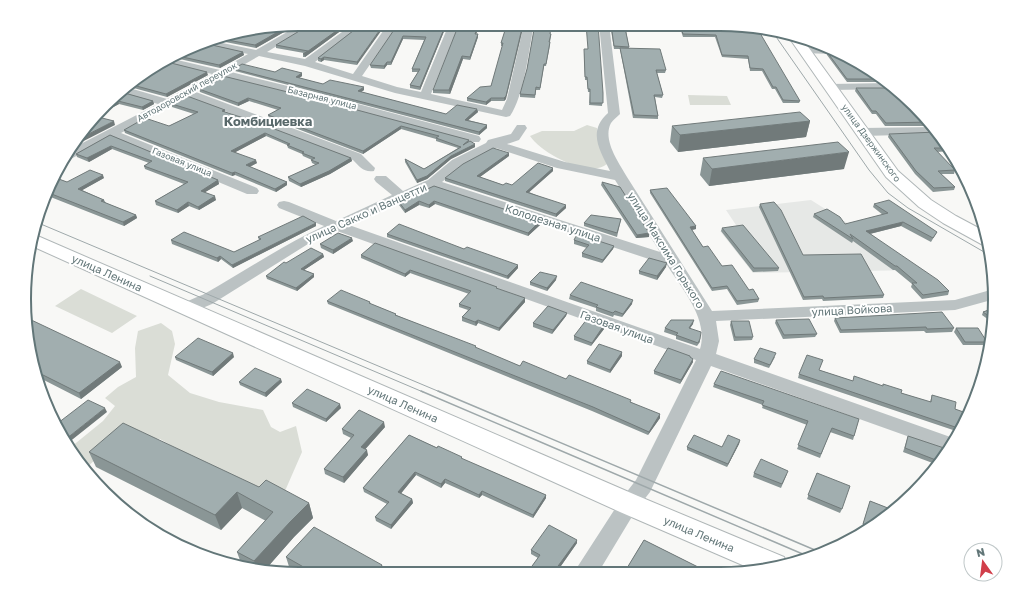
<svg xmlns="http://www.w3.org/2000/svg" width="1019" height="598" font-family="'Golos Text',sans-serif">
<rect width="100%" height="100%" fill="#f8f8f6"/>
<path fill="#e6e8e6" d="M811,200L879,243L917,270L753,273L720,231L738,228L726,210Z"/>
<path fill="#daddd6" d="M688,95L727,96L731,105H690Z
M587,125L597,128L607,164C589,179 541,153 530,136L542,131H574Z
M81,289L137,316L112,333L55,306Z
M161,323L172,331L175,344L168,375L190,393L219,402L263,410L271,427L280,432L296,426L302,452L285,491L240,486L160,439L122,435L84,470L71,447L103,421L115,406L105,398L118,387L136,377L135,348L138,331Z"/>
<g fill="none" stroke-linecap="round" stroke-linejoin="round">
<g stroke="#b0b7b8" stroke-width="2">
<path id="major" d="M789,35L801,37L898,171L931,200L956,216L986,232L990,246L983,245L943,223L919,207L886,177L788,36Z
M33,234L638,496L784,557L787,564L754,570L620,512L32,246Z"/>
</g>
<path fill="#bbc2c3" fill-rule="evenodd" d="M301,24H313L267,52L305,59L353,24H364L315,62L353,74L388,24H398L362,76L397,87L421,92L449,24H459L431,94L502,110L507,99L524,24H534C529,49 524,96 510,116L506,117L395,93L305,66L259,56L231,72L324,95L479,136L481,139L479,142H471L317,100L223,77L196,92L361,154L375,168L374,171C364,173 359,166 353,160L188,97L121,133L257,188L259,191L257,194H247L111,137L69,160L64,161L69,150L158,104L120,93L126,87L167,99L212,74L165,63L173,59L220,70L248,54L200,44L208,40L256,50Z
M599,24H609L620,114C617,117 613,120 611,123C602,140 619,163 627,177L712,311L955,300L994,289L995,299L955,310L716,321L719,341L716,354L956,439L949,451L711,366L650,492L636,510L598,573H575L578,566L622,498L636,480L696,360L337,231L308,244L212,304L193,312L187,313L181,312L179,308C184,300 198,298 206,293C245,271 283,245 324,226L279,208L277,205L279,202L284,201L289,202L336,221L392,195L376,182L374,179L376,176H386L403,191L428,180L452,160L486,143L488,140L511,134L517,125H525L527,128L519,140L507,144L565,162L610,171C600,150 587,132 608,113ZM496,148L557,168L615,180L660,252L442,182L462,166ZM434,188L667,265C682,289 709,319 700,349L349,225Z
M805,48H827L837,53L833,54L801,53L800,51Z
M888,83L895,89L831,90L826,87L831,84Z
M933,127L939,134L863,136L859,135L857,132L859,129L863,128Z"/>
<use href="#major" fill="#fff" fill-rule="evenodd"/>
<path stroke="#9ea8aa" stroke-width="1" d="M772,31L869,170L888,193L908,208L991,256
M36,222L440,392
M150,276L423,392"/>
<path stroke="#9ea8aa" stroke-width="1.5" d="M421,391L812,558
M438,391L822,553"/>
</g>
<path fill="#8a9696" d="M298,24L256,48L210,39H211Z
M350,24L305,57H303V54L304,53L276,48V45Z
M362,24L357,65L324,60L321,62L318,61V58Z
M398,24H447L420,90L410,88V85L418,72H412V69L424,40L403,39L391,65H387L384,69L371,68L370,65Z
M459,24H480L476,34H478V37L470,60L463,59L450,94L433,93V90Z
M507,24L506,99L504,101H491L486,105L467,101V98L491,86L503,46H501V43Z
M535,24H551L550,26H551L550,34H551V36L550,42V45L546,66H544L540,90H536L535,98L520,97V94L527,69Z
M610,24H633V29H627V30H626L629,48L666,70L665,73H657L663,95L662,98L655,97L658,116V119L633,118L620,49H614Z
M679,25H738L800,101L799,103H783L775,89H772L762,71H750L748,59L722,57L715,37H683Z
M203,43L243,52L244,55L220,68L175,58Z
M584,52L603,93L602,106L589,105L590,92H588L587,80H585Z
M827,52L834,53L873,70L886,82H847L827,55Z
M234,69L275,72L302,73V76L299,78L323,84L364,90L361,92L446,114L477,109L478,112L468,120L487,125V128L479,135L235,71Z
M208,75L167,97L126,86L132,81Z
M223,76L469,140V142L475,147L451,159L427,179L417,183L405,162V159L424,169L458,148L436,141V139L401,129L363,154L269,118L268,115L278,110L249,101L238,106L200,92L199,89Z
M856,88L914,104L932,126H885L876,114H872L855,91Z
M121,92L153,101L154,104L143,110L119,104L102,113Z
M172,104L225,110V112L351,158L352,161L330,174L301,187L289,181L288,177L316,165L312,163L311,160H312L303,156L302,154L288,148L287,145L266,136L235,152L257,163L250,167L287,182V185L276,192L235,175L232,176L125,133L124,130L169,126L194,114L172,107Z
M810,121L806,137L678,152L670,142L672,126Z
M889,134L949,146L951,151L937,152L955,170L954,174H941L955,187L954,190L933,192L915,174L888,137Z
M110,135L218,180L219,184L205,192L216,200L199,210L189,206L178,213L156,205L155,201L184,184L145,169L144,166L149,163L112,149L89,162L77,157L76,154Z
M509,156L480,177L503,185H512L553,168V171L529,192L566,208L556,217L445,181V178Z
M703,158L844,169L709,186L700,175Z
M56,178L67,182L104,178L82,190L104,200L106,203L136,215L137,218L124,226L48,196Z
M602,182L649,233V237L636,238L601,185Z
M434,186L540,221V225L528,236L435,204L429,208L419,205L405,213L399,205V202Z
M650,190L696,226V229L692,230L703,247L722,266L759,299L758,302L737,305L727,289L712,291L650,193Z
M760,204L803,255L884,295L883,298L823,301L822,299L803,300L759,207Z
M874,204L937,232L931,242L901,226L870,234L949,291L948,295L922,299L911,287L912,284L895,270H893L853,241L852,243L813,217L814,214L845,224L883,215L873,207Z
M621,219L617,237L584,226V223Z
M316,223V226L233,268L221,259L218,262L172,244L171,240L234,252L259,240L258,237Z
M722,228L779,268L778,271L753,272L721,231Z
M387,234L464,249L518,268L508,279L387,237Z
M574,240L614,246L613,249L602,263L582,257V253L587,248L574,244Z
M353,241L333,254L321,248L320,244Z
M323,254L324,257L304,270L314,274V277L297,291L267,279L266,276L286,263Z
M361,255L497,289L525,302L499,331L478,323L476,326L462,321V317L468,310L459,307V304L469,294L410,273L405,277L361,258Z
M666,267L657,280L639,274V271Z
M556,280L547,291L530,285V282Z
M570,295L632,304L622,317L614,315L613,317L596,311V308L569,299Z
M327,301L370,302L371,304L396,314V315L520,366L566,379L631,402L660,418L648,435L592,411L328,304Z
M994,308L993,323L982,315L983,312Z
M567,313L566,316L552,334L533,327V323Z
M25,317L122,367L81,399L36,376Z
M835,318L954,328L952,332L926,333L924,331L840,333L834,321Z
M776,320L817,334L815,337L783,339L775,323Z
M731,321L753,337L752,340L734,341L730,325Z
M693,324L690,328L700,339V342L697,346L676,339V336L664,332L665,328Z
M604,325V329L591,346L574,340V336Z
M956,328L987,342L985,345H963L954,332Z
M622,356L610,373L587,364V361Z
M690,356V357L693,362L680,384L654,374V371Z
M175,357H234L213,376L176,360Z
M775,357L769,368L754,363V359Z
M819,370L853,381L901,393L930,402L932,395L955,409L969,414L959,432L798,378L799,374Z
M239,382H282L266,397L240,385Z
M714,384L859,419L853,440L830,432L820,458L797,449L807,425L762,408L763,405L713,387Z
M292,403L341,408L326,422L293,407Z
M385,427L365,449L368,455L344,483L325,474L324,469L351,438L343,434L342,429Z
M409,435L462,459L546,495V498L533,518L482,495L479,498L445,483L441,488L416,475L401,493L412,499L413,503L391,529L376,521L375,517L387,504L364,492L363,488Z
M908,436L949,452L938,465L903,452Z
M740,440L739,444L727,467L687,450V447H722Z
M89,452L259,487L309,503L313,518L294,537L265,570L242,566L237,552L266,521L242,508L221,530L96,467Z
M754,473L787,474L781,488L753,477Z
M817,473L842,509L840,513L807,499Z
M870,501L893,510L867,530L862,527Z
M644,540L702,569L701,573H624Z
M577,543L556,573H527L538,558L531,554V550Z
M286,557L382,565L384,573H291Z"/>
<path fill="#717a7a" d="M298,24L256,48L255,45L290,25Z
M346,24H350L305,57L304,54Z
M384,24H386L357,65V62Z
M446,24H447L420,90V87Z
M479,24H480L475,37V34Z
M523,24H524L506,99L504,101V98Z
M478,34V37L470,60V57Z
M403,36V39L391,65V62Z
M243,52L244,55L220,68L219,65Z
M462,56L463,59L450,94L449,90Z
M324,57V60L321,62V59Z
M387,62V65L384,69V66Z
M207,72L208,75L167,97L166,94Z
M302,73V76L296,80V77Z
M364,87V90L358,94V91Z
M248,98L249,101L238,106V103Z
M491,98V101L486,105V102Z
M118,101L119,104L102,113L108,106Z
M153,101L154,104L143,110L142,107Z
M477,109L478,112L465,123V120Z
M114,121L115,125L70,148V146L75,141Z
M810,121L806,137L678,152L680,135Z
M487,125V128L479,135V132Z
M401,126V129L363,154V151Z
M265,133L266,136L232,154L231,151Z
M475,144V147L451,159L427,179L417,183V180L451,156Z
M111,146L112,149L89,162L87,158Z
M849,152L844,169L709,186L712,169Z
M509,153V156L477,179V176Z
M351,158L352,161L330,174L301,187L300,184Z
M256,160L257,163L247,168L246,165Z
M553,168V171L526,195V192Z
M235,172V175L232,176V173Z
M103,175L104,178L79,192L78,189Z
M218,180L219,184L202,194L201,191Z
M287,182V185L276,192L275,189Z
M215,196L216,200L199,210L198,207Z
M419,201V205L405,213V210Z
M434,201L435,204L429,208V205Z
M188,202L189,206L178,213L177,210Z
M566,205V208L556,217V214Z
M136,215L137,218L124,226L123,222Z
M540,221V225L528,236V233Z
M903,222L901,226L865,235L866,231Z
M316,223V226L233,268L232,265Z
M696,226V229L690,230V227Z
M649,233V237L636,238L637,235Z
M352,238L353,241L333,254V250Z
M614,246L613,249L602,263L603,260Z
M323,254L324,257L301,272V269Z
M220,256L221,259L218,262L217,258Z
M667,263L666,267L657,280V276Z
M518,265V268L508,279L507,276Z
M410,270V273L405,277V274Z
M314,274V277L297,291L296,288Z
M557,276L556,280L547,291V288Z
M525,298V302L499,331V328Z
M633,300L632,304L622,317L623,314Z
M567,313L566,316L552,334L553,330Z
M478,320V323L476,326L475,322Z
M694,320L693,324L688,331L689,328Z
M604,325V329L591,346L592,343Z
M622,352V356L610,373V370Z
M233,353L234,357L213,376L212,372Z
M693,359V362L680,384L681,380Z
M120,362L122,367L81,399L79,393Z
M281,379L282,382L266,397L265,393Z
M340,404L341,408L326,422V419Z
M105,408L107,412L68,443L66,439Z
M660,414V418L648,435L649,432Z
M384,422L385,427L362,453L361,447Z
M740,440L739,444L727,467L728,464Z
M367,450L368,455L344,483L343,477Z
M415,472L416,475L399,496L398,492Z
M445,479V483L441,488V484Z
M482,491V495L479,498V495Z
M237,492L242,508L221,530L215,515Z
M546,495V498L533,518V515Z
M412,499L413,503L391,529V525Z
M309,503L313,518L294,537L265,570L257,569L254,561L290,522Z
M577,540V543L556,573H553Z
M382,565L384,573H375Z"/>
<path fill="#a1aeaf" stroke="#717a7a" d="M311,24H346L304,54H303L308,51L276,45Z
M362,24H384L357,62L324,57L321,59L318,58Z
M398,24H446L420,87L410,85L420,69H412L426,37L403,36L391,62H387L384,66L370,65Z
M459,24H479L475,34H478L470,57L462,56L449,90H433Z
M507,24H523L506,96L504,98H491L486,102L467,98L480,87L491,86L503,43H501Z
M535,24H550V26H551L550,34H551L549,42H550L546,64H544L540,88L536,87L535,95L520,94L527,69Z
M586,24H598L603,93V103H590V89H588L587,77H585L584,49H588Z
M611,24H633V26H627V28H625L629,47L614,46Z
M290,25L255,45L216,38Z
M680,25H738L757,28L800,101L783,100L776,87H773L763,69L750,68L748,56L722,55L716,35L683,34Z
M203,43L243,52L219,65L178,56Z
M620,48L660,49L666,70H656L663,95H654L658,116L634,115Z
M827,52L834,53L835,52L873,70L883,79H847Z
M167,62L207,72L166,94L129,84L132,81Z
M242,64L275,72L282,68L302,73L296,77L323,84L330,80L364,87L358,91L446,114L457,105L477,109L465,120L487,125L479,132L234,69Z
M223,76L316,99L469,140L463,145L470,141L475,144L451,156L427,176L417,180L405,159L424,169L461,147L436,138L439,136L401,126L363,151L268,115L281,108L248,98L238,103L199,89Z
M856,88H895L914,104L929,122L886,123L876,111H872Z
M121,92L153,101L142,107L118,101L108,106Z
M187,96L225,110L222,111L256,122L351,158L329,171L300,184L288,177L319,163L311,160L315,158L302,153L304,152L287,145L290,144L265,133L231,151L256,160L246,165L287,182L275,189L235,172L232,173L124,130L145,118L169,126L198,112L172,104Z
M800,112L810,121L680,135L672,126Z
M98,117L114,121L75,141Z
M937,132L950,148H934L955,170L938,171L955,187L934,188L916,171L889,134Z
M110,135L218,180L201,191L215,196L198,207L188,202L177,210L155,201L188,182L144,166L152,161L111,146L87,158L76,154Z
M838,142L849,152L712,169L703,158Z
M493,148L509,153L477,176L503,185L506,183L512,185L538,163L553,168L526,192L566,205L556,214L445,178L463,164Z
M90,170L103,175L78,189L104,200L101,201L136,215L123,222L49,193L56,178L67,182Z
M602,182L620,187L649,233L637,235Z
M434,186L540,221L528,233L434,201L429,205L419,201L405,210L399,202Z
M667,188L696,226L690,227L703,247L708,246L722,266L732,265L749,290L753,289L759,299L737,301L727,286L712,288L650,190Z
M889,200L937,232L933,238L903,222L866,231L938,280L949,291L923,295L912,283H917L897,266H895L850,234L853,239L814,214L827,209L840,217L845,224L888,213L874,204Z
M774,202L781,210L803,255L861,254L884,295L824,298L823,296L804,297L760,204Z
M591,215L621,219L617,233L584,223Z
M303,216L316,223L232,265L220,256L217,258L171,240L184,232L234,252L261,239L258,237Z
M399,224L464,249L467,247L518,265L507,276L387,234Z
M743,225L779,268H754L722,228Z
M338,233L352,238L333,250L320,244Z
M577,234L614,246L603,260L582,253L589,245L574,240Z
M375,243L497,287L496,288L525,298L499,328L478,320L475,322L462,317L471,308L459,304L471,291L410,270L405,274L361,255Z
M311,248L323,254L301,269L314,274L296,288L266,276L284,262L286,263Z
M649,258L667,263L657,276L639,271Z
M540,272L557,276L547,288L530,282Z
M581,282L633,300L623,314L615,311L613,313L596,307L598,305L570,295Z
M341,290L370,302L369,303L396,314L395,315L476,346L475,347L520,366L523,361L566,379L569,375L631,400L630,402L660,414L649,432L593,407L327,301Z
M548,306L567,313L553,330L533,323Z
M994,308L993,319L983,312Z
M942,312L954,328L927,329L926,327L841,330L835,318Z
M25,317L120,362L79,393L35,371Z
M587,319L604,325L592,343L574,336Z
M809,319L817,334L784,335L776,320Z
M671,320H694L689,328L701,332L700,339L698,343L676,335L678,333L665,328Z
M731,321H749L753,337H735Z
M956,328H978L987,342H965Z
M198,338L233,353L212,372L175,357Z
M599,344L622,352L610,370L587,361Z
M668,348L690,356V357L693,359L681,380L654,371Z
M760,348L776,353L770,365L754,359Z
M807,355L823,360L819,370L853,381L854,376L883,386V384L902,390L901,393L931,402L932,395L956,402L955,409L969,414L961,429L799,374Z
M255,368L281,379L265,393L239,382Z
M721,371L859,419L854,436L832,428L821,454L798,445L808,421L762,405L764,401L714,384Z
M307,389L340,404L326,419L292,403Z
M88,400L105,408L66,439L58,423Z
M359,410L384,422L361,447L367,450L343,477L324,469L354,435L342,429Z
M123,423L259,487L266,480L309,503L290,522L254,561L237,552L273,512L237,492L215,515L89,452Z
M409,435L437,448L438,446L462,457L461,458L546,495L533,515L482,491L479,495L445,479L441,484L415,472L398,492L412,499L391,525L375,517L389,502L363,488Z
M694,435L722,447L728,435L740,440L728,464L687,447Z
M908,436L950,450L941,462L905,448Z
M761,459L788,471L782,484L754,473Z
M817,473L850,486L842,509L808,495Z
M870,501L893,510L871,527L863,524Z
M549,525L577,540L553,573H527L540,555L531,550Z
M314,527L382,565L375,573H314L286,557Z
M644,540L702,569L700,573H660L653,570L651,573H624Z"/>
<g text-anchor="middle" stroke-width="4" stroke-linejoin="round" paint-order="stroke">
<g font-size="9" fill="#627678" stroke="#fff">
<text transform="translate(187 92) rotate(-29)" y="3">Автодоровский переулок</text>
<text transform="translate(322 98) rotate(14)" y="3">Базарная улица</text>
<text transform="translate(871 143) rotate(54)" y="3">улица Дзержинского</text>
<text transform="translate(182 162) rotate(22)" y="3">Газовая улица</text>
</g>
<g font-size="11" fill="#627678" stroke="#fff">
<text transform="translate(366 213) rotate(-24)" y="4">улица Сакко и Ванцетти</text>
<text transform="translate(553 223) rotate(18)" y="4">Колодезная улица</text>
<text transform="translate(666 250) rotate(58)" y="4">улица Максима Горького</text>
<text transform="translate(107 273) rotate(24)" y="4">улица Ленина</text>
<text transform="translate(852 310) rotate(-3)" y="4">улица Войкова</text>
<text transform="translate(617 327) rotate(20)" y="4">Газовая улица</text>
<text transform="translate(403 404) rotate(24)" y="4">улица Ленина</text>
<text transform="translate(699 534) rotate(23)" y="4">улица Ленина</text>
</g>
<g font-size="13" font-weight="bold" fill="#58686a" stroke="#fff">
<text x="268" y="126">Комбициевка</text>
</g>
</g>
<path d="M0 0H1019V598H0ZM299 31H720A268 268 0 0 1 988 299V299A268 268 0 0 1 720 567H299A268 268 0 0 1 31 299V299A268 268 0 0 1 299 31Z" fill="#fff" fill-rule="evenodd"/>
<path fill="none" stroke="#627678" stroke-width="2" d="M299 31H720A268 268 0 0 1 988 299V299A268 268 0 0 1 720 567H299A268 268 0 0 1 31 299V299A268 268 0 0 1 299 31Z"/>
<g transform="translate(983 562) rotate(346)"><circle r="19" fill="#ffffff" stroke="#c0c8c9"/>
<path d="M0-3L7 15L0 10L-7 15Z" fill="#d13e4a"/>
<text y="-6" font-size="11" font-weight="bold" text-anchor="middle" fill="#627678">N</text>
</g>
</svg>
